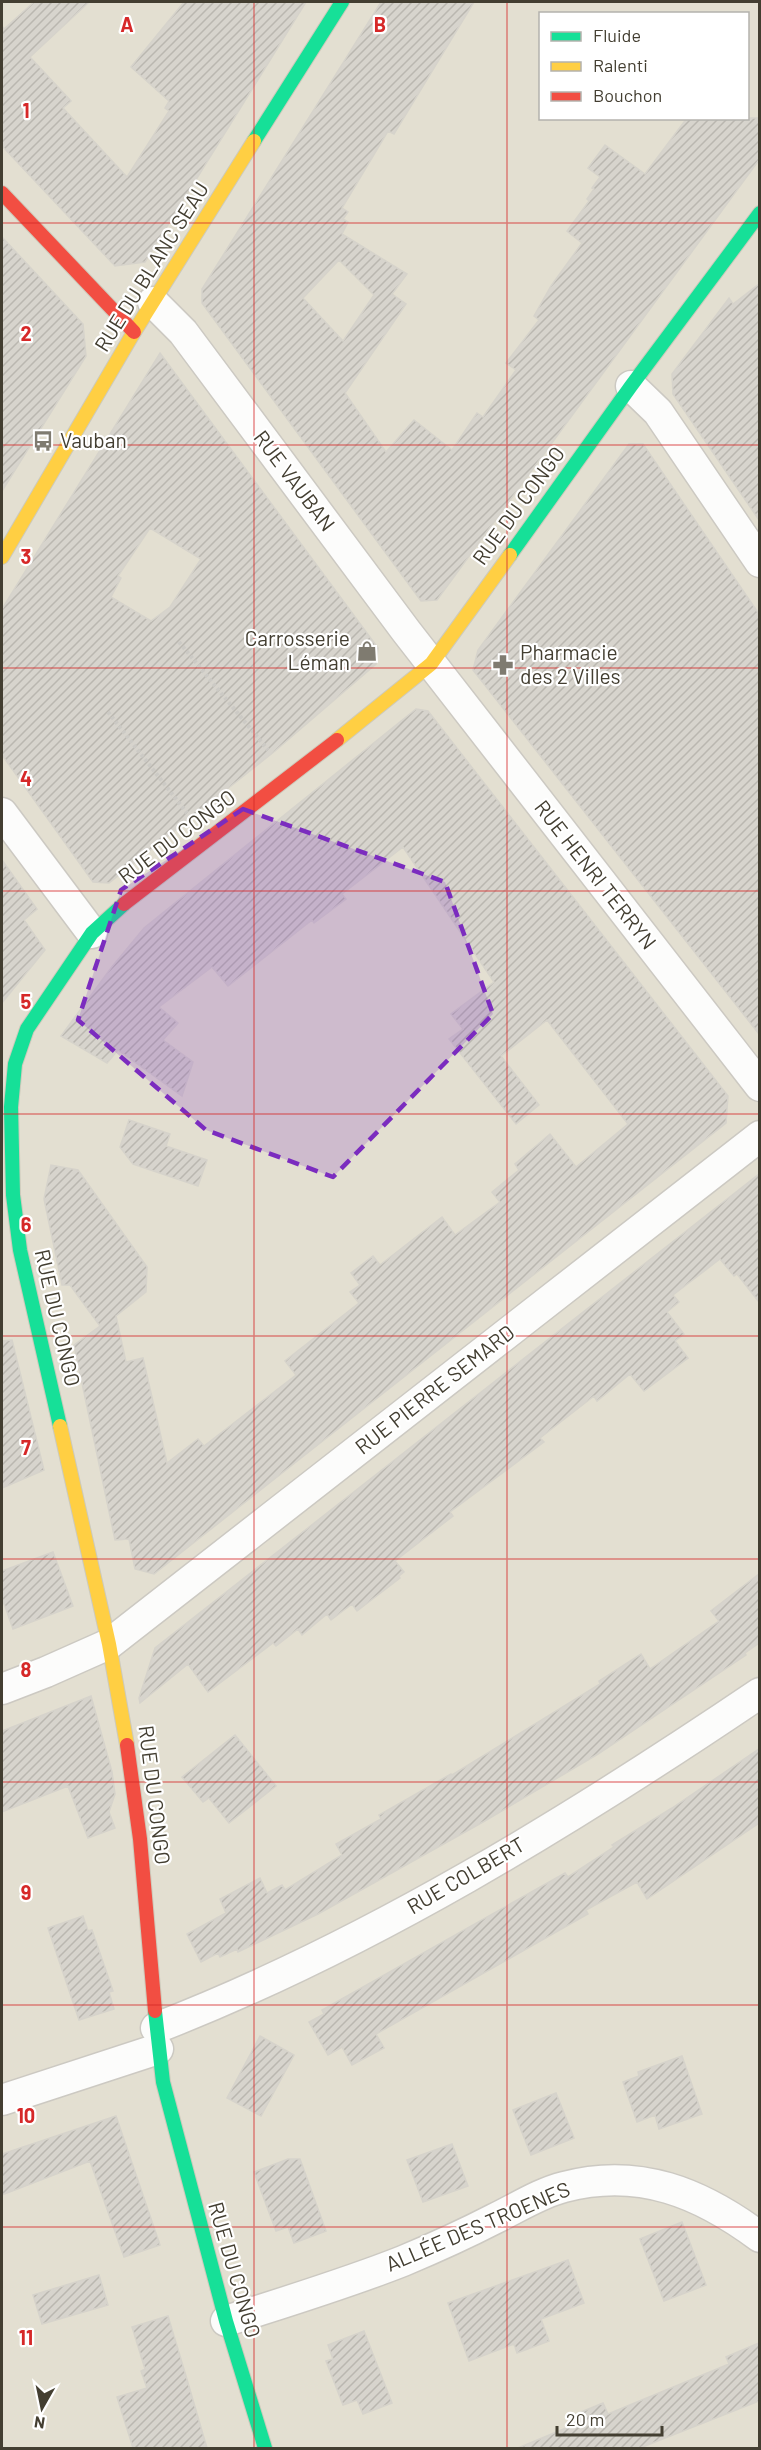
<svg xmlns="http://www.w3.org/2000/svg" width="761" height="2450" font-family="Barlow,sans-serif">
<defs>
<pattern id="building-hatch" width="6" height="6" patternUnits="userSpaceOnUse" patternTransform="scale(1.5)"><rect width="6" height="6" fill="#d7d4cd"/><path d="M-1 1l2-2M0 6l6-6M5 7l2-2" fill="none" stroke="#bab7b0"/></pattern>
</defs>
<rect width="100%" height="100%" fill="#eeece5"/>
<path fill="#e3dfd1" fill-rule="evenodd" d="M2,2H759V2448H2ZM540,14H748V118H540Z"/>
<path fill="url(#building-hatch)" stroke="#d6d3cb" stroke-width="1.5" fill-rule="evenodd" d="M34,2H89L30,57L71,101L63,108L127,177L169,111L165,108L169,101L131,67L184,2H306L145,262L115,266L2,146V26L4,29Z
M381,2H474L394,134L388,131L342,208L348,212L343,219L348,222L342,234L407,274L392,294L406,304L345,393L386,452L414,420L452,450L477,413L483,417L516,370L506,363L539,320L534,316L551,286L582,243L567,231L589,201L587,199L594,189L592,188L600,177L588,168L605,145L645,174L687,118H759V160L437,600L421,601L202,303V289ZM339,260L374,295L343,341L303,298Z
M2,237L83,324L86,356L2,491Z
M759,284V520L673,394L672,374L729,298L733,304Z
M160,353L378,648L376,664L275,751L109,883L93,882L2,755V609ZM150,528L201,559L170,607L151,621L111,597L121,578L118,576Z
M629,444H643L759,614V1034L473,670L478,650Z
M416,709L428,711L728,1096L726,1123L154,1574L135,1569L129,1539L115,1540L74,1345L100,1326L70,1285H62L44,1199L51,1165L78,1170L147,1267L146,1292L116,1316L126,1362L143,1358L167,1463L198,1439L204,1446L296,1375L285,1361L359,1303L350,1292L360,1285L351,1273L373,1256L380,1265L442,1217L455,1235L500,1202L492,1192L519,1170L515,1164L550,1134L576,1167L628,1124L547,1020L501,1056L539,1105L516,1124L449,1039L463,1029L451,1014L494,982L403,847L342,894L346,899L314,923L312,920L228,986L212,967L159,1007L178,1023L163,1040L193,1062L182,1096L118,1050L107,1063L61,1036L111,968L144,928Z
M2,860L37,909L24,920L45,950L2,1003Z
M129,1120L170,1134L166,1146L207,1160L198,1186L133,1164L120,1147Z
M759,1174V1302L737,1274L734,1276L720,1259L673,1295L679,1302L667,1312L684,1334L675,1341L688,1358L644,1391L630,1374L597,1401L594,1396L540,1438L544,1442L450,1512L453,1516L395,1561L404,1572L399,1576L400,1578L357,1611L352,1604L331,1620L327,1614L302,1635L298,1629L276,1646L273,1643L208,1692L188,1664L140,1703L139,1698L155,1648Z
M12,1340L44,1470L2,1488V1341Z
M53,1552L73,1606L13,1629L2,1598V1571Z
M759,1574V1643L745,1653L746,1655L598,1754L483,1822L318,1914L238,1952L237,1949L220,1957L218,1953L201,1962L187,1934L226,1913L220,1899L260,1878L267,1893L282,1885L285,1890L342,1855L336,1844L381,1819L379,1815L451,1774L452,1775L600,1684L599,1681L641,1654L650,1669L719,1621L711,1611Z
M91,1696L112,1772L115,1794L109,1812L115,1828L88,1838L68,1786L2,1812V1731Z
M235,1735L276,1786L229,1823L209,1798L203,1802L182,1777Z
M759,1749V1823L647,1899L637,1882L586,1910L588,1914L376,2034L384,2048L352,2065L342,2047L328,2055L309,2022L324,2014L322,2010L565,1873L568,1877L614,1847L612,1845L672,1808Z
M83,1916L88,1931L92,1930L113,1991L109,1992L114,2009L79,2020L48,1928Z
M260,2036L294,2055L261,2116L227,2098Z
M682,2056L702,2114L659,2129L655,2115L637,2122L623,2082L639,2076L638,2072Z
M556,2093L574,2138L531,2155L513,2110Z
M116,2116L160,2245L124,2257L90,2161L2,2195V2154Z
M452,2144L468,2186L423,2202L407,2160Z
M288,2159H300L326,2231L294,2243L288,2227L276,2231L254,2172Z
M682,2222L706,2285L664,2301L640,2239Z
M568,2260L584,2303L541,2319L549,2341L517,2353L514,2344L469,2361L448,2303Z
M99,2275L108,2305L42,2324L33,2295Z
M168,2316L186,2376L207,2448H133L117,2397L147,2388L141,2371L145,2369L132,2327Z
M364,2331L392,2403L363,2414L357,2400L343,2405L326,2361L333,2359L328,2345Z
M759,2343V2401L640,2448H518L578,2423L574,2415L603,2403L608,2414L729,2364L726,2357Z"/>
<g fill="none" stroke-linecap="round" stroke-linejoin="round">
<g stroke="#ccc9c2" stroke-width="33">
<path id="street" d="M153,302L183,332L406,631L760,1086
M631,386L658,412L760,562
M2,813L92,933
M2,1689L46,1672L109,1644L760,1136
M156,2028C368,1946 572,1820 760,1693
M2,2100L158,2049
M226,2321C285,2302 345,2284 403,2261C434,2248 465,2234 494,2219C517,2208 540,2193 564,2187C639,2167 701,2193 760,2237"/>
</g>
<g stroke="#cdcabb" stroke-width="16">
<path id="fast" d="M254,141L342,2
M510,555L631,386L760,213
M60,1426L20,1250L13,1195L11,1107L15,1064L27,1029L92,933L124,904
M155,2011L163,2082L226,2321L265,2448"/>
</g>
<g stroke="#cdcabb" stroke-width="16">
<path id="slow" d="M2,557L134,332L254,141
M337,740L431,664L510,555
M60,1426L109,1644L127,1745"/>
</g>
<g stroke="#cdcabb" stroke-width="16">
<path id="jam" d="M2,193L134,332
M124,904L337,740
M127,1745L140,1839L155,2011"/>
</g>
<path stroke="#cccac5" stroke-width="4" stroke-dasharray="3 3" stroke-linecap="butt" d="M179,642L268,750
M108,712L187,813"/>
<use href="#street" stroke="#fcfcfb" stroke-width="30"/>
<use href="#fast" stroke="#16e098" stroke-width="14"/>
<use href="#slow" stroke="#ffcf43" stroke-width="14"/>
<use href="#jam" stroke="#f24e42" stroke-width="14"/>
</g>
<path fill="#7b2cbf" fill-opacity="0.2" stroke="#7b2cbf" stroke-width="4.5" stroke-dasharray="12 8" stroke-linejoin="round" d="M243,809L445,882L493,1014L333,1177L206,1130L78,1020L121,890Z"/>
<path fill="none" stroke="#d62828" stroke-width="1.5" stroke-opacity="0.55" d="M254,2V2448M507,2V2448M2,223H760M2,445H760M2,668H760M2,891H760M2,1114H760M2,1336H760M2,1559H760M2,1782H760M2,2005H760M2,2227H760"/>
<defs>
<g id="bus-bare" transform="scale(1.62)"><path d="M-5-6H5V4H4V6H2V4H-2V6H-4V4H-5ZM-3.5-4V0h7V-4ZM-3.5 1.2v1.5H-2V1.2ZM2 1.2v1.5H3.5V1.2Z" fill="#7f7b70" stroke="#fff" stroke-width="2.5" paint-order="stroke"/></g>
<g id="shop-bare" transform="scale(1.62)"><path d="M-5-2.5h2.3a2.7 3.5 0 0 1 5.4 0H5L5.5 6h-11ZM-1.5-2.5h3a1.5 2.3 0 0 0-3 0Z" fill="#7f7b70" stroke="#fff" stroke-width="2.5" paint-order="stroke"/></g>
<g id="pharmacy-bare" transform="scale(1.62)"><path d="M-2-6h4v4h4v4h-4v4h-4v-4h-4v-4h4Z" fill="#7f7b70" stroke="#fff" stroke-width="2.5" paint-order="stroke"/></g>
</defs>
<g fill-rule="evenodd">
<use href="#bus-bare" x="43" y="441"/>
<use href="#shop-bare" x="367" y="651"/>
<use href="#pharmacy-bare" x="503" y="665"/>
</g>
<g text-anchor="middle" stroke-width="4.5" stroke-linejoin="round" paint-order="stroke">
<g font-size="21" fill="#433e31" stroke="#fff">
<text transform="translate(152 267) rotate(-58)" y="7">RUE DU BLANC SEAU</text>
<text transform="translate(294 481) rotate(53)" y="7">RUE VAUBAN</text>
<text transform="translate(519 506) rotate(-54)" y="7">RUE DU CONGO</text>
<text transform="translate(177 837) rotate(-37)" y="7">RUE DU CONGO</text>
<text transform="translate(595 875) rotate(52)" y="7">RUE HENRI TERRYN</text>
<text transform="translate(57 1318) rotate(77)" y="7">RUE DU CONGO</text>
<text transform="translate(435 1390) rotate(-38)" y="7">RUE PIERRE SEMARD</text>
<text transform="translate(154 1795) rotate(83)" y="7">RUE DU CONGO</text>
<text transform="translate(466 1876) rotate(-30)" y="7">RUE COLBERT</text>
<text transform="translate(478 2227) rotate(-23)" y="7">ALLÉE DES TROENES</text>
<text transform="translate(234 2270) rotate(74)" y="7">RUE DU CONGO</text>
</g>
<g font-size="21" fill="#433e31" stroke="#fff" text-anchor="start">
<text x="60" y="448">Vauban</text>
<text x="350" y="646" text-anchor="end">Carrosserie<tspan x="350" dy="24">Léman</tspan></text>
<text x="520" y="660">Pharmacie<tspan x="520" dy="24">des 2 Villes</tspan></text>
</g>
</g>
<g font-size="20" text-anchor="middle" font-weight="bold" fill="#d62828" stroke="#fff" stroke-width="4.5" stroke-linejoin="round" paint-order="stroke">
<text x="127" y="32">A</text>
<text x="380" y="32">B</text>
<text x="26" y="118">1</text>
<text x="26" y="341">2</text>
<text x="26" y="564">3</text>
<text x="26" y="786">4</text>
<text x="26" y="1009">5</text>
<text x="26" y="1232">6</text>
<text x="26" y="1455">7</text>
<text x="26" y="1677">8</text>
<text x="26" y="1900">9</text>
<text x="26" y="2123">10</text>
<text x="26" y="2345">11</text>
</g>
<rect width="761" height="2450" fill="none" stroke="#433e31" stroke-width="6"/>
<rect x="539" y="12" width="210" height="108" fill="#ffffff" stroke="#b4b2ad" stroke-width="1.5"/>
<rect x="551" y="32" width="30" height="9" fill="#16e098" stroke="#b4b2ad" stroke-width="1.5"/>
<text x="593" y="42" font-size="18" fill="#433e31">Fluide</text>
<rect x="551" y="62" width="30" height="9" fill="#ffcf43" stroke="#b4b2ad" stroke-width="1.5"/>
<text x="593" y="72" font-size="18" fill="#433e31">Ralenti</text>
<rect x="551" y="92" width="30" height="9" fill="#f24e42" stroke="#b4b2ad" stroke-width="1.5"/>
<text x="593" y="102" font-size="18" fill="#433e31">Bouchon</text>
<g transform="translate(42 2408) rotate(189)" stroke="#ffffff" stroke-width="4.5" paint-order="stroke">
<path d="M0-4.5L10 22L0 15L-10 22Z" fill="#433e31"/>
<text y="-9" font-size="16" font-weight="bold" text-anchor="middle" fill="#433e31">N</text>
</g>
<path d="M557 2426v9h105v-9" fill="none" stroke="#433e31" stroke-width="3"/>
<text x="566" y="2426" font-size="18" fill="#433e31" stroke="#ffffff" stroke-width="4.5" paint-order="stroke">20 m</text>
</svg>
